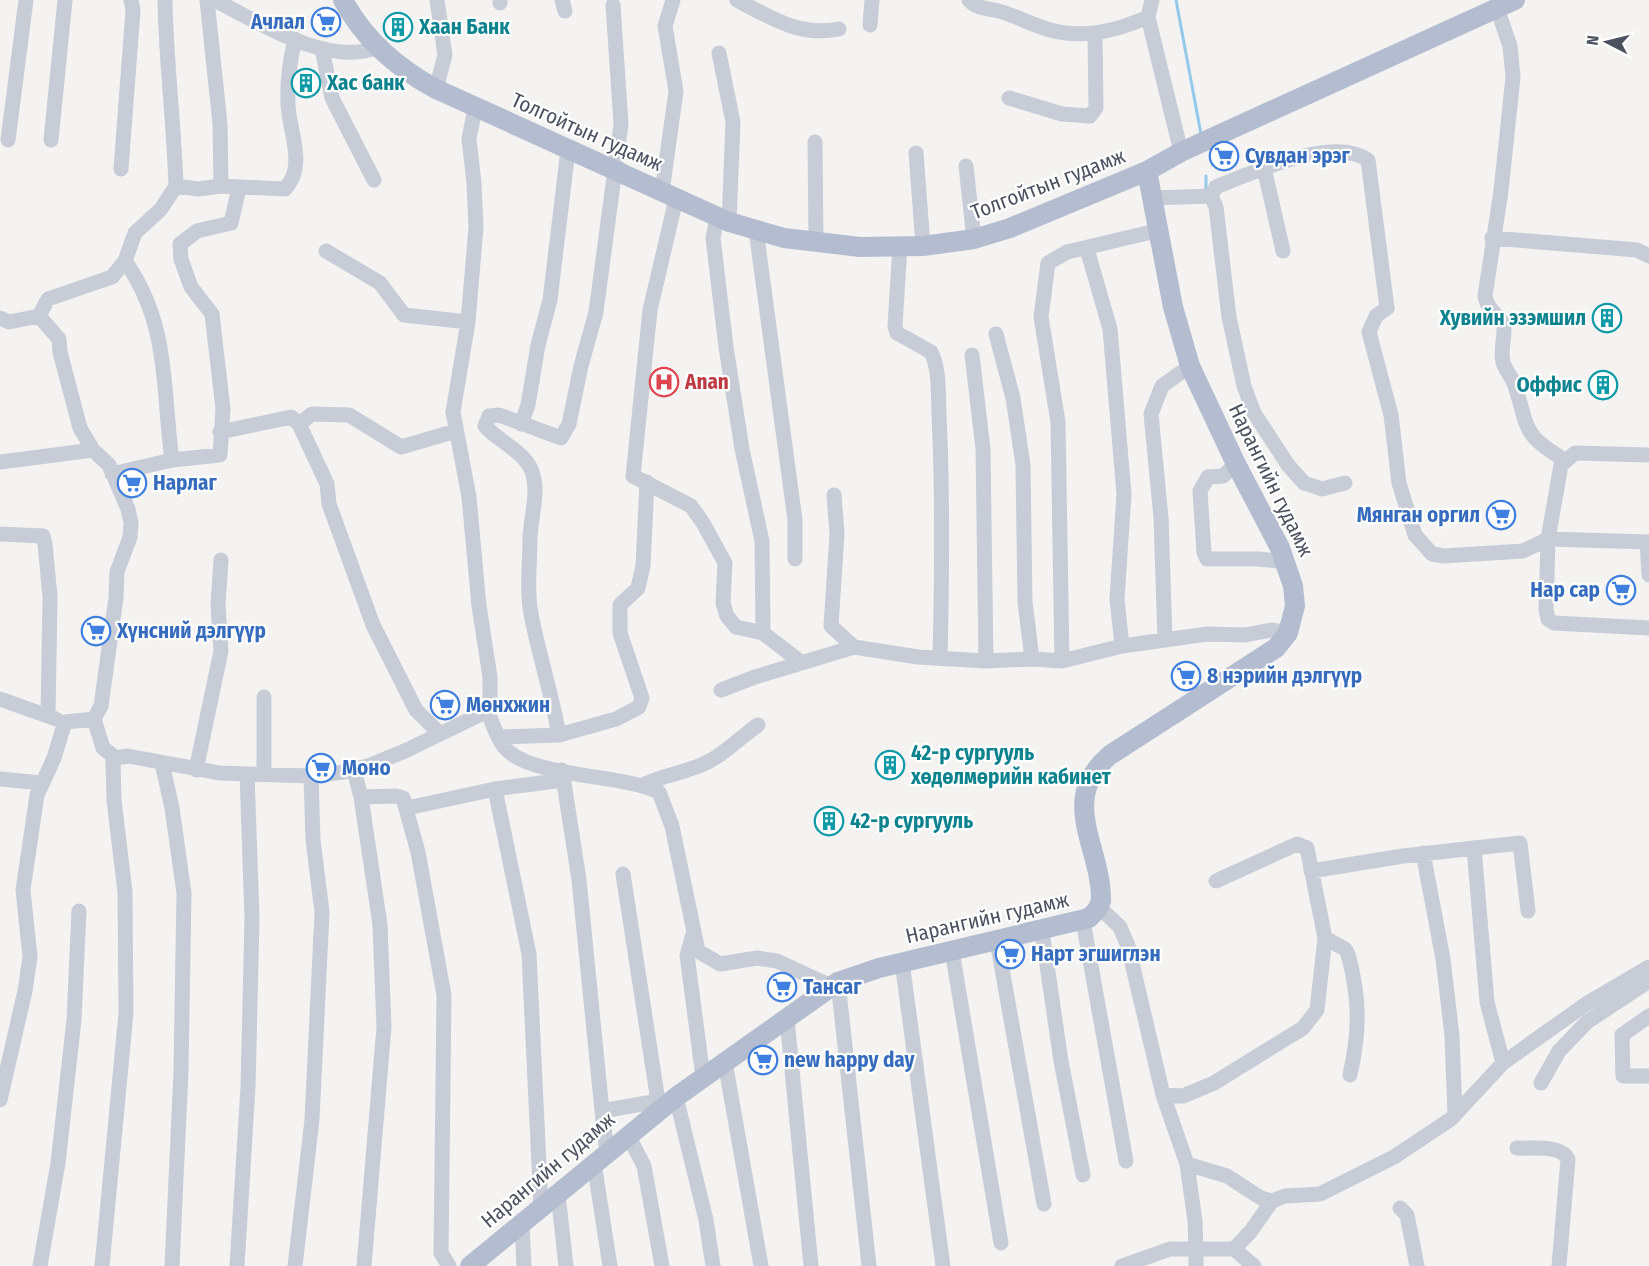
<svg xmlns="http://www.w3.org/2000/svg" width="1649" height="1266" font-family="'Fira Sans Condensed',sans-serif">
<rect width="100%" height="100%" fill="#f4f3f2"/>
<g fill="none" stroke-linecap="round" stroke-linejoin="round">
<path stroke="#93c9e9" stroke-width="3" d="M1176,0L1201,134
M1206,190V176"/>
<path stroke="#c7ccd6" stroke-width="15" d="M165,0C166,62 174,124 176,186
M207,0L220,124L221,186
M215,0C257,22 330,68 378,47
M500,0V3
M562,0L565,11
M737,0C771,18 800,37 839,29
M969,0C978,10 990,8 1002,12C1018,17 1033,25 1050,30C1084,39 1116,31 1148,17L1152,0
M1497,8L1510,46L1513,77L1501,191L1485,296C1488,313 1502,316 1504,326C1505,338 1500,350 1503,362C1505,370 1511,376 1514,383C1529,427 1520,434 1565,460
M1148,17L1181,152
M870,25L872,0
M322,49L332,98L374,180
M719,53L733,122L729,222
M436,89L445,55L437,0
M1009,98L1062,114L1090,116L1096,108L1095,34
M8,140L26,0
M51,140L65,0
M815,142L816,242
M916,153L923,246
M966,166L974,239
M1264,168L1283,251
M121,169L133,10L131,0
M662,192L676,91L665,26L673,0
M1211,196L1216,207L1229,317L1244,386L1254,413L1288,465L1304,483L1322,489L1345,483
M1154,198L1211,196L1216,187C1252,173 1333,135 1368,160L1387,308L1376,316L1369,332L1391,415L1399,483L1415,535L1432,554L1443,556L1523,551L1548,539L1649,542
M676,199L650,310L633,476L691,506L703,523L725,563L723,603L727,616L736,627L763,633L802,663
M717,218L713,238L726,347L742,449L762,541L763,633
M756,230L795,520V559
M1492,238L1637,250L1649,256
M900,246L895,326L897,333L931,352C940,370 938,395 939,415C943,496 942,577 940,658
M1087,249L1110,329L1124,494L1117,599L1122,646
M326,251L380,283L404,315L468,322
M125,261C170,325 162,387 172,460
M39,316L48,299L112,277L125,261L135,233L161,209L176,186L198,189L221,186L285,189C307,166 289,132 288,104C287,82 290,60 295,39
M0,318L9,322L39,316L59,339L60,352L80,428L93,450L109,465L128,509L131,523L130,537L117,572L116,598L101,706L94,719L65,722L54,758L37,795L23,890L30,957L25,991L0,1100
M996,334L1013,398L1023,465L1025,602L1032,659
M972,355L983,449L986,661
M299,424L312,414L349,415L401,447L456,431
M521,424L528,405L538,345L550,300L568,150
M220,432L291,417L299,424L327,484L329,504L373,625L416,710L440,734
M1649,455L1575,453L1561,465L1548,539L1546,610L1548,619L1554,623L1649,628
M0,462L93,450
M1236,464L1223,476L1208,477L1200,491L1204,553L1207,559H1259L1286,562
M112,474L172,460L220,455L223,409L212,314L191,287L181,259L180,244L197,231L231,223L239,188
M834,495L837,534L831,626L854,647
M0,534L43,536L45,544L50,597L48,716
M1647,542L1649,575
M1165,639L1161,518L1151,414L1162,386L1190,366
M1062,661L1058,422L1041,317L1048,263L1067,252L1160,230
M721,690L755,677L854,647L918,657L986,661L1032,659L1062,661L1122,646L1207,634L1245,635L1271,630L1288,633
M264,697V774
M0,699L56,719
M487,710C492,722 498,742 508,751C539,778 621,774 659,792L672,826L698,951L720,964L757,958L777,961L831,986
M94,719L103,748L116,758
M559,735C552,696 540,658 532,619C526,593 530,564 530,537C531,516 540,489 531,469C523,451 498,441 485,426L489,416L499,415L561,438L569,424L581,366L596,312L618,147L621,124L613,5
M499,737L559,735L616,719L639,707L642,698L620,633V605L638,588L643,566L647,482
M162,763L172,808L184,893L181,1071L172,1266
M196,770L221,651L218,605L221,560
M354,770L361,797L380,925L384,1027L364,1266
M562,770L579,880L602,1111L658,1101L623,874
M0,779L41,783
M643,785C661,776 678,774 696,767C720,759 738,739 758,725
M495,789L529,954L541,1207
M361,797L396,796L403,798L418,852L444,995L441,1253L449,1266
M407,808L495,789L564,780
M1474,848L1487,1002L1503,1063
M1423,853L1443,959L1452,1036L1455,1113
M1311,871L1403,856L1520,843L1528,911
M1099,907L1120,927L1128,946L1163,1095L1183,1096L1214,1083L1303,1028L1317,1010L1325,938L1307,848L1297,844L1216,881
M1083,921L1126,1161
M1042,931L1061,1061L1083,1175
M693,934L687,955L703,1077
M1325,938L1345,949L1348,954C1360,999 1360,1030 1350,1075
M997,941L1044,1204
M952,951L1001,1243
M902,962L943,1266
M838,982L869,1266
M1649,1016L1622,1035L1623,1076H1649
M787,1019L811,1266
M725,1062L761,1266
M1541,1083L1559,1051L1587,1022L1649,981
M1163,1095L1187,1164L1227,1176L1261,1198L1272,1201
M676,1097L706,1220L713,1266
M602,1111L607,1153
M628,1135L644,1166L662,1266
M1517,1148C1532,1149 1560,1144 1568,1159L1559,1266
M594,1163L610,1266
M558,1194L566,1266
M1400,1208L1407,1215L1417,1266
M522,1224L524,1266
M1234,1249L1254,1266
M40,1266L58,1163L74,1020L79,911
M102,1266L126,1013L125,892L114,800L113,762L116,758L128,756L219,773L311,776L344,772L371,765L407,750L479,715L490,704V677L479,606L469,497L453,412L468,322L476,227L474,183L469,139L475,108
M237,1266L248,1087L252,918L247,774
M295,1266L312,1120L322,912L313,840L311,776
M1122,1266L1170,1249H1196L1195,1221L1187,1164
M1196,1266V1249H1234L1251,1231L1272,1201L1285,1196L1320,1194L1394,1157L1451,1119L1503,1063L1586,1004L1649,967"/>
<path stroke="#b4bdcf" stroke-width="20" d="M343,0C364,39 397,68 436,89L729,222L784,238L860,247L923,246L974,239L1010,228L1147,171L1181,152L1515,0
M470,1266L676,1097L838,982L879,968L1089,918L1097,910L1101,901C1102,847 1057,800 1110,755L1276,648L1288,633L1295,606L1293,586L1280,548L1236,464L1190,366L1173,307L1147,171"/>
</g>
<defs>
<g id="supermarket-ring" transform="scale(1.5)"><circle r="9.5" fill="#fff" stroke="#3f7fe0" stroke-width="1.5"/><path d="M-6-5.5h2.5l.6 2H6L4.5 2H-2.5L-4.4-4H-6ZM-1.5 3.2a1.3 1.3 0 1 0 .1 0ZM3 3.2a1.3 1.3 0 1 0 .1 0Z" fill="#3f7fe0"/></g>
<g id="building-ring" transform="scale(1.5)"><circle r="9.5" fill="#fff" stroke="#0f9aa8" stroke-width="1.5"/><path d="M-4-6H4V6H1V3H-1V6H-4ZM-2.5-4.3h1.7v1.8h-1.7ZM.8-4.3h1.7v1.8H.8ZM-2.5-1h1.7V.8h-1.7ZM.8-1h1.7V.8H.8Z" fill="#0f9aa8"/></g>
<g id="hospital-ring" transform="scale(1.5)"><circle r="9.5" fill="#fff" stroke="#e0444e" stroke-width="1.5"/><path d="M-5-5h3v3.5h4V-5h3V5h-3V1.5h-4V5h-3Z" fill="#e0444e"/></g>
</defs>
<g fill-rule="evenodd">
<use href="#supermarket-ring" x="326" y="22"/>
<use href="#building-ring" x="398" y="27"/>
<use href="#building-ring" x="306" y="83"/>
<use href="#supermarket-ring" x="1224" y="156"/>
<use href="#building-ring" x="1607" y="318"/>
<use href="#hospital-ring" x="664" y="382"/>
<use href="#building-ring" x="1603" y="385"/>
<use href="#supermarket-ring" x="132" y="483"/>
<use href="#supermarket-ring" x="1501" y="515"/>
<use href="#supermarket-ring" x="1621" y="590"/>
<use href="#supermarket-ring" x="96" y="631"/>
<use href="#supermarket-ring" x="1186" y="676"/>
<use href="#supermarket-ring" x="445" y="705"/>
<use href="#building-ring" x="890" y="765"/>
<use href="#supermarket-ring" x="321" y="768"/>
<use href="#building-ring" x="829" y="821"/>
<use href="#supermarket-ring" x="1010" y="954"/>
<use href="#supermarket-ring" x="782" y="987"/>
<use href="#supermarket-ring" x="763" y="1060"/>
</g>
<g text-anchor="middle" stroke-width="4.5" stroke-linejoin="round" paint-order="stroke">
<g font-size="21" font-weight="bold" fill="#366cbe" stroke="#fff" text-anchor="start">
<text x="305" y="29" text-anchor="end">Ачлал</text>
<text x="1245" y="163">Сувдан эрэг</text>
<text x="153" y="490">Нарлаг</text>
<text x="1480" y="522" text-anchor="end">Мянган оргил</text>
<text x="1600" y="597" text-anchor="end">Нар сар</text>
<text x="117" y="638">Хүнсний дэлгүүр</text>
<text x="1207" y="683">8 нэрийн дэлгүүр</text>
<text x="466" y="712">Мөнхжин</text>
<text x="342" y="775">Моно</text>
<text x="1031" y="961">Нарт эгшиглэн</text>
<text x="803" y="994">Тансаг</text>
<text x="784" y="1067">new happy day</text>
</g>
<g font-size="21" font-weight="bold" fill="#0d838f" stroke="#fff" text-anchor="start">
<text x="419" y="34">Хаан Банк</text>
<text x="327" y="90">Хас банк</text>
<text x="1586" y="325" text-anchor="end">Хувийн эзэмшил</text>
<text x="1582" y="392" text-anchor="end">Оффис</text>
<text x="911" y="760">42-p сургууль<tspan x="911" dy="24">хөдөлмөрийн кабинет</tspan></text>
<text x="850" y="828">42-p сургууль</text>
</g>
<g font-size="21" fill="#4b525f" stroke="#fff">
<text transform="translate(587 132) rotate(24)" y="7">Толгойтын гудамж</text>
<text transform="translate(1048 184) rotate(-21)" y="7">Толгойтын гудамж</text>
<text transform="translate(1271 480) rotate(64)" y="7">Нарангийн гудамж</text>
<text transform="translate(987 918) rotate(-13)" y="7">Нарангийн гудамж</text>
<text transform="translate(548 1170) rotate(-40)" y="7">Нарангийн гудамж</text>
</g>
<g font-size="21" font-weight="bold" fill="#be3a42" stroke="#fff" text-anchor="start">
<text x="685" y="389">Anan</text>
</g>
</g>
<g transform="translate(1607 42) rotate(277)" stroke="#ffffff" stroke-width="4.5" paint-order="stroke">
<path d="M0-4.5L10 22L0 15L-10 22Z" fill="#4b525f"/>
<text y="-9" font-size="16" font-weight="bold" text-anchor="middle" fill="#4b525f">N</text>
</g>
</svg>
